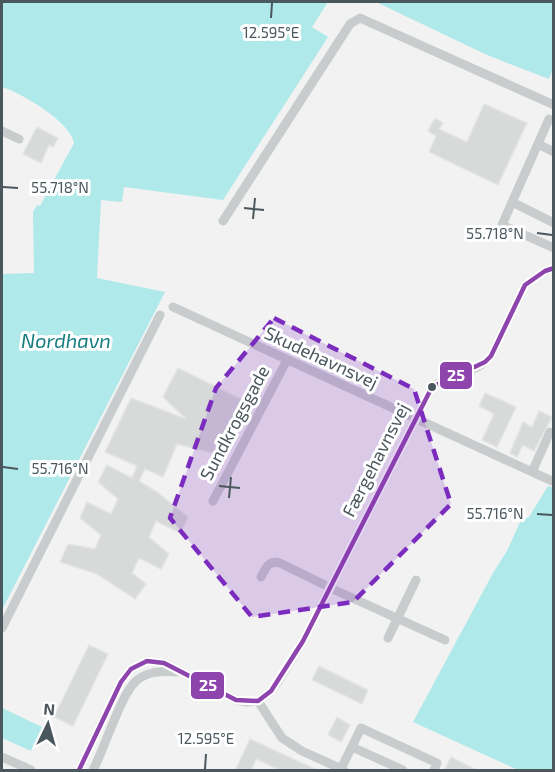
<svg xmlns="http://www.w3.org/2000/svg" width="555" height="772" font-family="'Exo 2',sans-serif">
<rect width="100%" height="100%" fill="#f2f2f2"/>
<path fill="#afe9ea" d="M2,2H328L312,27L328,37L223,200L124,187L122,202L101,200L97,278L165,292L2,610V274L34,273L33,212L37,205L40,206L74,143C71,122 20,92 2,87Z
M376,2H553V69L549,79L487,55Z
M548,486L554,488L553,770H518L413,722L493,573L507,551L520,522L529,517Z
M2,708L42,727L31,751L2,738Z"/>
<path fill="#d8dada" stroke="#e3e4e4" stroke-width="1.5" d="M484,104L527,123L498,185L429,152L436,136L428,131L435,118L443,123L439,129L467,142Z
M37,127L58,138L53,147L49,145L41,163L23,154Z
M178,368L245,401L220,455L177,444L163,477L145,469L139,481L157,492L188,517L180,533L156,521L149,537L169,554L161,569L139,558L132,573L146,584L135,599L97,574L60,562L68,544L95,549L101,535L80,518L87,502L111,514L118,499L98,482L107,465L132,478L137,466L105,452L131,398L186,419L163,397Z
M485,393L516,407L497,447L482,440L494,414L479,406Z
M539,411L552,417L534,451L523,445L517,457L510,453L523,422L532,427Z
M89,645L108,654L73,726L54,717Z
M319,666L368,690L362,704L312,680Z
M337,717L350,725L341,742L328,735Z
M250,739L319,771H282L256,759L251,771H235Z
M451,757L478,771H444Z"/>
<g fill="none" stroke-linecap="round" stroke-linejoin="round">
<path stroke="#c9cccd" stroke-width="9" d="M549,119L502,225L554,248
M2,131L19,139
M538,144L554,152
M512,202L554,223
M223,221L350,24L360,18L554,105
M173,307L554,482
M532,472L550,432
M213,501L287,360
M261,577C266,568 268,560 280,563L337,591L445,640
M2,628L160,315
M388,638L416,580
M258,701L282,738L302,751L344,770
M352,747L403,770
M2,757L31,770
M341,769L361,728L437,763L434,770
M79,770L121,682L131,669L147,661L164,663L236,700L247,702L258,701L271,691L279,680L303,641L432,387C452,373 476,374 491,356L525,285L545,271L554,268
M93,770C104,750 121,694 136,681C147,671 162,671 176,672"/>
<g stroke="#fff" stroke-width="9">
<path id="bus-1" d="M79,770L121,682L131,669L147,661L164,663L236,700L258,701L271,691L303,641L432,387L485,362L491,356L525,285L545,271L554,268"/>
</g>
<use href="#bus-1" stroke="#8e44ad" stroke-width="4.5"/>
</g>
<path fill="#7b2cbf" fill-opacity="0.2" stroke="#7b2cbf" stroke-width="4.5" stroke-dasharray="12 8" stroke-linejoin="round" d="M274,318L414,389L451,504L353,602L252,617L170,518L216,388Z"/>
<path fill="none" stroke="#4a575d" stroke-width="2" d="M271,18L272,3M3,187L18,188M244,208L264,210M253,219L255,198M537,233L552,235M3,467L18,469M219,486L240,488M229,498L231,477M537,514L552,515M205,769L206,754"/>
<circle fill="#4a575d" stroke="#fff" stroke-width="2" cx="432" cy="387" r="5"/>
<g text-anchor="middle" stroke-width="6" stroke-linejoin="round" paint-order="stroke">
<g font-size="18" fill="#4a575d" stroke="#fff">
<text transform="translate(321 358) rotate(25)" y="6">Skudehavnsvej</text>
<text transform="translate(235 423) rotate(-62)" y="6">Sundkrogsgade</text>
<text transform="translate(376 460) rotate(-63)" y="6">Færgehavnsvej</text>
</g>
<g font-size="20" font-style="italic" fill="#147d7f" stroke="#fff">
<text x="66" y="348">Nordhavn</text>
</g>
</g>
<g font-size="15" text-anchor="middle" fill="#4a575d" stroke="#fff" stroke-width="6" stroke-linejoin="round" paint-order="stroke">
<text x="271" y="38">12.595°E</text>
<text x="60" y="193">55.718°N</text>
<text x="495" y="239">55.718°N</text>
<text x="60" y="474">55.716°N</text>
<text x="495" y="519">55.716°N</text>
<text x="206" y="744">12.595°E</text>
</g>
<g stroke="#fff" stroke-width="2">
<rect x="439" y="361" width="34" height="29" rx="6" fill="#8e44ad"/>
<rect x="190" y="671" width="35" height="29" rx="6" fill="#8e44ad"/>
</g>
<g font-size="16" text-anchor="middle" font-weight="bold" fill="#fff">
<text x="456" y="381">25</text>
<text x="208" y="691">25</text>
</g>
<rect width="555" height="772" fill="none" stroke="#4a575d" stroke-width="6"/>
<g transform="translate(48 724) rotate(5)" stroke="#ffffff" stroke-width="4.5" paint-order="stroke">
<path d="M0-4.5L10 22L0 15L-10 22Z" fill="#4a575d"/>
<text y="-9" font-size="16" font-weight="bold" text-anchor="middle" fill="#4a575d">N</text>
</g>
</svg>
